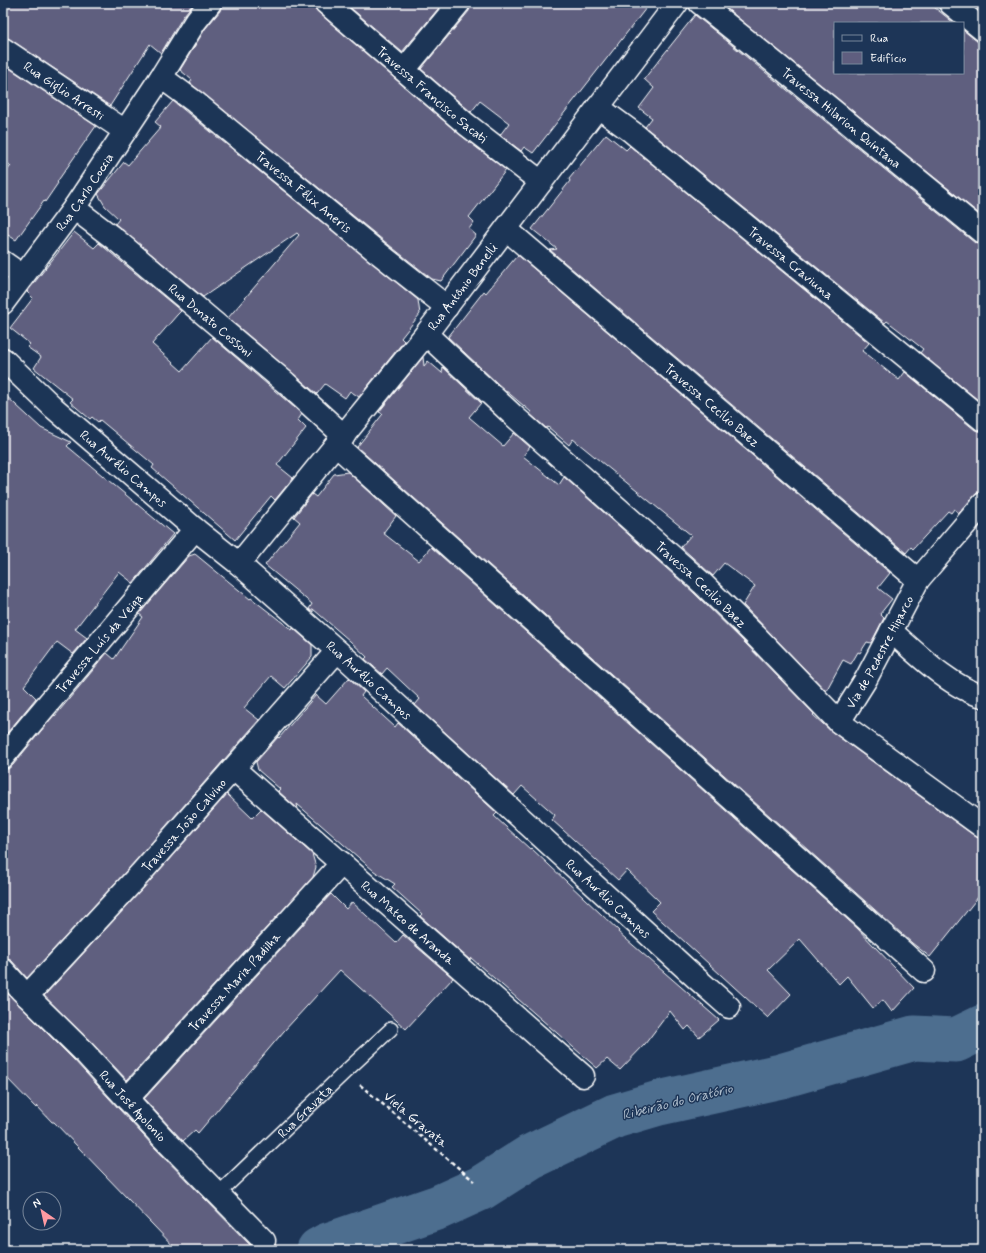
<svg xmlns="http://www.w3.org/2000/svg" width="986" height="1253" font-family="Mynerve,sans-serif">
<rect width="100%" height="100%" fill="#1d3557"/>
<filter id="ink" filterUnits="userSpaceOnUse"><feTurbulence type="fractalNoise" baseFrequency=".025" numOctaves="2"/><feDisplacementMap in="SourceGraphic" scale="8" xChannelSelector="R" yChannelSelector="G"/><feConvolveMatrix kernelMatrix="1 2 1 2 8 2 1 2 1" color-interpolation-filters="sRGB"/></filter>
<g filter="url(#ink)">
<g fill="none" stroke-linecap="round" stroke-linejoin="round">
<path stroke="#4e6e8f" stroke-width="45" d="M319,1250L328,1245L439,1207L481,1188L530,1157L615,1116L659,1103L781,1076L914,1038L956,1040L983,1027"/>
</g>
<path fill="#5f5e7f" stroke="#fff" d="M3,3H194L184,15L161,53L150,44L110,106L10,39L3,37Z
M222,3H314V7L318,12L458,133L506,170L469,217L474,222L469,229L476,235L441,281L432,279L384,241L190,83L192,80L180,70L205,29L220,11Z
M345,3H443L402,52Z
M471,3H650L533,153L524,147L521,151L500,135L509,123L480,101L471,112L421,69L469,11Z
M720,3H929L954,23H835V73H963V30L983,46V217Z
M695,15L975,243L983,245V404L920,353L923,349L904,334L887,321L885,323L645,127L652,118L639,108L654,88L644,79Z
M3,64L96,126L57,182L58,183L45,202L44,201L16,240L3,232V175L11,166L3,160Z
M173,101L418,300L420,314L401,338L404,341L359,397L350,391L345,398L325,384L317,394L228,318L299,235L297,233L203,297L115,224L119,219L105,206L98,194L124,162L128,165L161,127L155,122Z
M606,134L626,150L630,146L869,343L862,351L899,380L905,372L975,430L983,432V492H978L974,496L959,513L954,509L951,513L948,511L913,549L911,547L906,553L550,250L557,249L532,229L570,181L569,179Z
M74,232L94,248L99,243L181,311L177,315L152,344L182,371L212,337L302,414L298,420L306,428L277,465L293,478L275,500L271,496L235,540L152,468L154,465L100,420L98,422L92,417L90,419L70,402L73,399L34,368L41,357L27,347L30,344L10,328L33,298L27,292Z
M519,256L890,573L878,588L892,599L880,614L884,618L871,643L867,642L860,653L858,652L851,664L843,660L826,691L743,605L755,586L724,563L713,576L681,547L691,535L573,439L569,445L548,427L546,428L530,414L531,412L498,384L448,337L484,291L486,293L516,257Z
M423,357L424,366L428,361L442,373L443,367L481,403L469,417L503,446L514,433L530,447L523,456L559,485L564,477L693,592L746,644L814,714L813,715L832,732L976,837L983,839V891L930,957L912,943L357,447L382,415L383,414L379,412Z
M3,393L41,428L71,442L67,446L173,534L133,583L119,572L75,629L87,638L73,654L57,642L24,686L36,698L3,738Z
M348,472L396,516L383,533L419,561L431,547L857,928L914,988L892,1012L883,1000L873,1008L847,976L839,984L800,939L768,970L791,994L768,1018L651,911L660,902L627,870L618,880L552,820L555,815L522,786L514,795L415,705L420,699L387,668L382,674L365,659L367,657L350,641L313,609V612L309,609L312,604L265,565L300,522L294,517L312,494L316,497L334,474Z
M195,554L250,599L251,598L292,630L293,628L312,645V657L285,688L271,676L244,708L259,720L131,866L27,978L12,961L7,958H3V769H8L13,765L54,715L55,716L107,653L114,659L143,617L139,614L189,556Z
M349,678L364,692L361,696L395,727L398,723L497,813L494,816L530,849L531,848L619,931L618,932L719,1020L699,1037L689,1026L685,1030L670,1011L645,1044L620,1070L607,1059L597,1068L471,958L470,960L420,916L422,914L392,887L395,884L374,871L297,804L298,809L278,791L280,789L258,770L256,762L278,737L279,738L316,695L326,704Z
M227,794L252,818L261,809L312,854L316,867L313,877L127,1080L92,1043L44,996L149,882Z
M331,894L346,909L352,902L396,943L403,935L453,978L406,1029L340,970L284,1031L198,1133L195,1130L183,1141L144,1099Z
M3,989L74,1060L154,1147L255,1250H177L54,1122H52L37,1106L36,1108L3,1074Z"/>
<g fill="none" stroke-linecap="round" stroke-linejoin="round">
<g stroke="#fff" stroke-width="16">
<g id="lane">
<path id="s1" d="M218,1194L345,1072L391,1029"/>
</g>
</g>
<g stroke="#fff" stroke-width="25">
<g id="street">
<path id="s2" d="M326,3L466,124L541,182"/>
<path id="s3" d="M700,3L770,59L983,233"/>
<path d="M950,3L983,30"/>
<path id="s4" d="M3,49L125,131"/>
<path d="M404,70L459,3"/>
<path id="s5" d="M161,77L195,102L376,251L447,307"/>
<path id="s6" d="M598,107L632,132L983,420"/>
<path id="s7" d="M74,208L116,240L286,383L344,436"/>
<path id="s8" d="M506,229L918,580"/>
<path d="M3,262L23,276"/>
<path id="s9" d="M3,303L74,208L161,77L195,22L210,3"/>
<path id="s10" d="M426,334L514,416L702,583L755,635L839,722L983,827"/>
<path id="s11" d="M3,359L54,408L195,529L239,564L350,662L695,977L729,1007"/>
<path d="M336,445L924,971"/>
<path id="s12" d="M239,564L426,334L677,3"/>
<path d="M891,631C916,653 951,688 983,696"/>
<path id="s13" d="M839,722L866,679L918,580L983,504"/>
<path id="s14" d="M3,757L195,529"/>
<path id="s15" d="M234,769L583,1076"/>
<path id="s16" d="M3,970L22,991L83,1051L163,1138L264,1241"/>
<path id="s17" d="M27,996L140,874L337,651"/>
<path id="s18" d="M127,1099L342,863"/>
</g>
</g>
<path stroke="#fff" stroke-width="2.5" stroke-dasharray="4 3" stroke-linecap="butt" d="M360,1085L474,1181"/>
<use href="#lane" stroke="#1d3557" stroke-width="13"/>
<use href="#street" stroke="#1d3557" stroke-width="22"/>
</g>
</g>
<g text-anchor="middle" stroke-width="3" stroke-linejoin="round" paint-order="stroke">
<g font-size="13" fill="#fff" stroke="#1d3557">
<text dy="5" stroke="none"><textPath href="#s4" startOffset="74">Rua Giglio Arresti</textPath></text>
<text dy="5" stroke="none"><textPath href="#s2" startOffset="140">Travessa Francisco Sacati</textPath></text>
<text dy="5" stroke="none"><textPath href="#s3" startOffset="182">Travessa Hilarion Quintana</textPath></text>
<text dy="5" stroke="none"><textPath href="#s9" startOffset="138">Rua Carlo Coccia</textPath></text>
<text dy="5" stroke="none"><textPath href="#s5" startOffset="183">Travessa Félix Aneris</textPath></text>
<text dy="5" stroke="none"><textPath href="#s6" startOffset="248">Travessa Craviuna</textPath></text>
<text dy="5" stroke="none"><textPath href="#s12" startOffset="356">Rua Antônio Benelli</textPath></text>
<text dy="5" stroke="none"><textPath href="#s7" startOffset="177">Rua Donato Cossoni</textPath></text>
<text dy="5" stroke="none"><textPath href="#s8" startOffset="271">Travessa Cecílio Baez</textPath></text>
<text dy="5" stroke="none"><textPath href="#s11" startOffset="163">Rua Aurélio Campos</textPath></text>
<text dy="5" stroke="none"><textPath href="#s10" startOffset="372">Travessa Cecilio Baez</textPath></text>
<text dy="5" stroke="none"><textPath href="#s14" startOffset="149">Travessa Luís da Veiga</textPath></text>
<text dy="5" stroke="none"><textPath href="#s13" startOffset="81">Via de Pedestre Hiparco</textPath></text>
<text dy="5" stroke="none"><textPath href="#s11" startOffset="487">Rua Aurélio Campos</textPath></text>
<text dy="5" stroke="none"><textPath href="#s17" startOffset="232">Travessa João Calvino</textPath></text>
<text dy="5" stroke="none"><textPath href="#s11" startOffset="811">Rua Aurélio Campos</textPath></text>
<text dy="5" stroke="none"><textPath href="#s15" startOffset="232">Rua Mateo de Aranda</textPath></text>
<text dy="5" stroke="none"><textPath href="#s18" startOffset="159">Travessa Maria Padilha</textPath></text>
<text dy="5" stroke="none"><textPath href="#s16" startOffset="188">Rua José Apolonio</textPath></text>
<text dy="5" stroke="none"><textPath href="#s1" startOffset="120">Rua Gravata</textPath></text>
<text transform="translate(416 1119) rotate(40)" y="5">Viela Gravata</text>
</g>
<g font-size="14" font-style="italic" fill="#afbecd" stroke="#1d3557">
<text transform="translate(677 1101) rotate(-14)" y="5">Ribeirão do Oratório</text>
</g>
</g>
<rect width="986" height="1253" fill="none" stroke="#1d3557" stroke-width="16"/>
<rect x="8" y="8" width="970" height="1237" fill="none" stroke="#fff" stroke-width="1.5" filter="url(#ink)"/>
<rect x="834" y="22" width="130" height="52" fill="#1d3557" stroke="#77869a"/>
<rect x="842" y="35" width="20" height="6" fill="#1d3557" stroke="#77869a"/>
<text x="870" y="42" font-size="12" fill="#ffffff">Rua</text>
<rect x="842" y="52" width="20" height="12" fill="#5f5e7f" stroke="#77869a"/>
<text x="870" y="62" font-size="12" fill="#ffffff">Edifício</text>
<g transform="translate(42 1211) rotate(326)"><circle r="19" fill="#1d3557" stroke="#77869a"/>
<path d="M0-3L7 15L0 10L-7 15Z" fill="#ff9aa2"/>
<text y="-6" font-size="11" font-weight="bold" text-anchor="middle" fill="#ffffff">N</text>
</g>
</svg>
